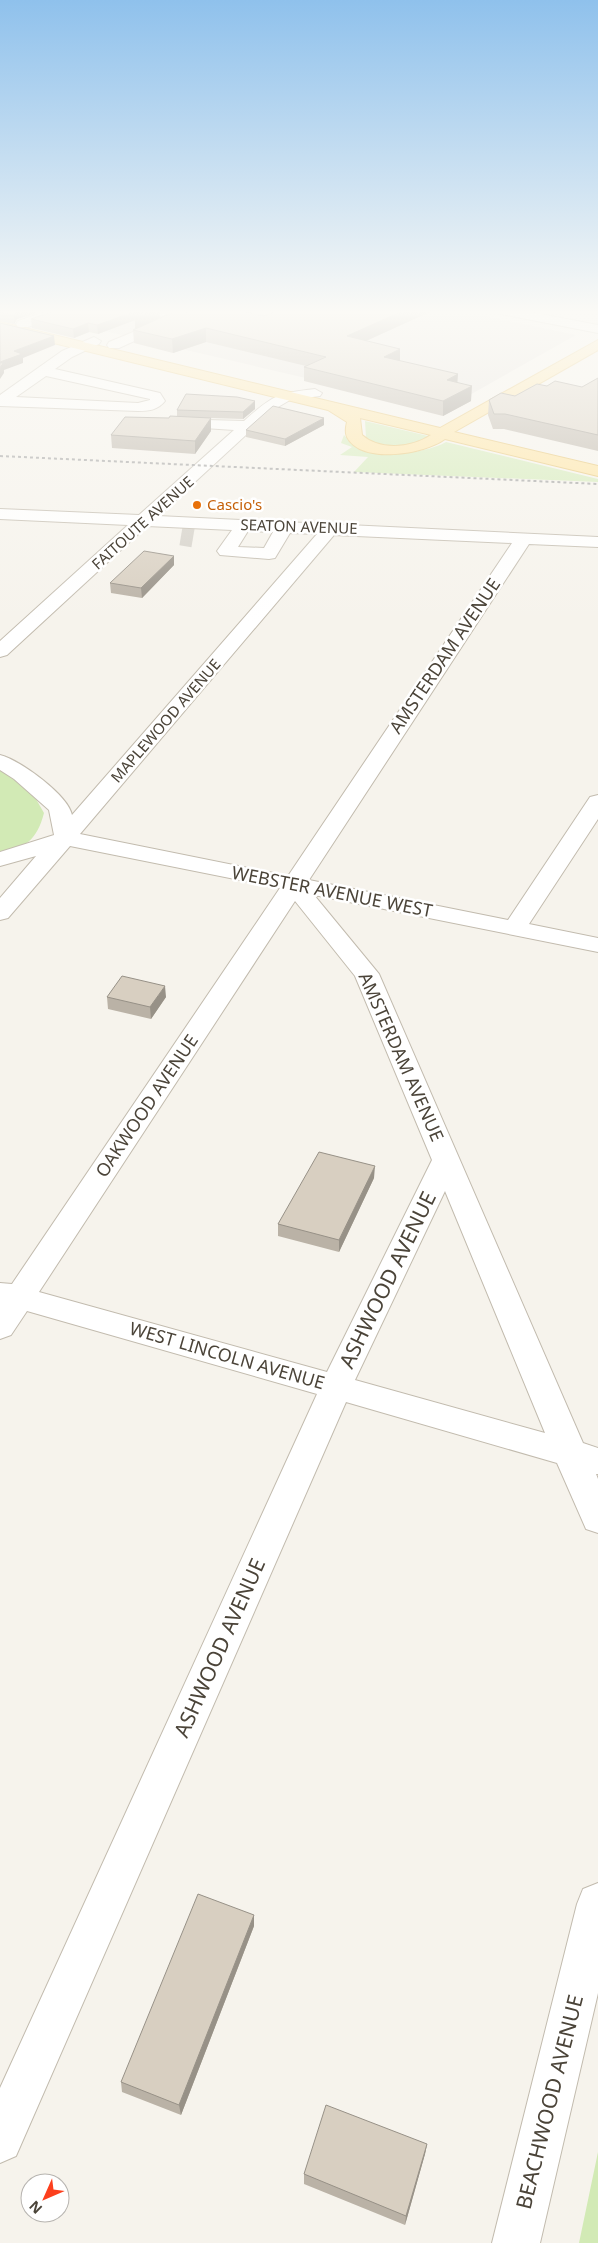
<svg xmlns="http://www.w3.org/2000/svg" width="598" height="2243" font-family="'Noto Sans',sans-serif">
<rect width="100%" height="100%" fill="#f6f3ec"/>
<path fill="#e6e2dd" d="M77,310H455L576,335L443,410L53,319Z"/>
<path fill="#d2eab5" d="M365,421L428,436L430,437C409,446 386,451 366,438Z
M344,435C364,460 421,456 446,442L598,479V482L354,472L368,457L340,455L352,447L341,443Z
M0,769L32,792L44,813C37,840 26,847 0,855Z
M598,2152V2243H579Z"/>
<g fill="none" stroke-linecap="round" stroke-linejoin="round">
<path stroke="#d4d0c8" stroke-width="19" stroke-dasharray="19 9" stroke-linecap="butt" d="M181,536L193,538"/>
<g stroke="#c2bbae" stroke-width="2">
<path id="minor" d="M51,310H68L67,313L28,327H18L16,324L18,321Z
M146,310H166L185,314L187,317L119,348H109L107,345L109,342L167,318L147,313Z
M495,310H519L598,325V333L501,314Z
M94,337L101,341L99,344L72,357L55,369L160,393L165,401C158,410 149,411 138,411L0,406V395L62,351ZM46,376L150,399V400L138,403L16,397Z
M315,389L322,393L320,396L290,400L273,410L158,516L598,537V547L529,544L309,880L508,920L590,797L598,795V819L529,924L598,938V952L314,895L379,974L583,1443L598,1448V1474H596L598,1479V1533L586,1529L557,1463L346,1402L16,2156L0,2163V2088L317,1394L27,1311L11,1335L0,1339V1283L12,1284L280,888L70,846L8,918L0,920V898L36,856L0,866V852L54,835L49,810L14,779L0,770V755C20,760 68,795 72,815L317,534L290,533L275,558L269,559L220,555L217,551L232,530L147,526L7,655L0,657V641L128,525L0,519V509L139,515L234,430L174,426L169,425L167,422L169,419L244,421C272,396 277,393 315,389ZM248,531L273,532L264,548L238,547ZM334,535L512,543L288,876L80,834ZM295,901L355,976L432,1160L327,1372L39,1292ZM445,1191L545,1433L355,1380Z
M598,1883V1993L540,2243H492L577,1904L583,1889Z"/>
</g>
<g stroke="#e6c16a" stroke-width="2">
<path id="major" d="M0,322L440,428L598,340V350L454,432L598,466V476L445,439C425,454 361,465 347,437C345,433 346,426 347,422L328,410L0,330ZM360,418L431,435C411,448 380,451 362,435Z"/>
</g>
<use href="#minor" fill="#fff" fill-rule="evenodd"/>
<use href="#major" fill="#ffe39c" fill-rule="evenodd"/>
<path stroke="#9a9a9a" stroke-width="2" stroke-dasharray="3 3" stroke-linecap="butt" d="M0,456L598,484"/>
</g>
<path fill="#bab2a6" d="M0,310H46L17,319L14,324L0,321Z
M57,310H160V317L187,312L264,316L280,310H434L366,341L400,361L458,383L471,401L443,416L304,381V367L306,366L206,342L173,353L134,343L133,330L135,328V320L98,334L89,332L74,338L32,328L31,319Z
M598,378V451L504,429H493L488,415L489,400L515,396L547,386L582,387Z
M255,409L243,419L211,418V431L195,454L112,448L111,435L169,418L177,416V410Z
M324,425L285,446L246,437V430Z
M174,556V565L142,598L111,593L110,583Z
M107,997H166L151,1019L108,1009Z
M374,1178L339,1252L278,1236V1224Z
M254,1915V1926L181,2115L122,2092L121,2082Z
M427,2144L425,2154L405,2225L304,2184V2174Z"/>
<path fill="#979187" d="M17,310H46L17,319L14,324V315Z
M140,310H160V319L135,329V320L98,334L97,325Z
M405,310H434L346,350L347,336Z
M88,323L89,332L74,338L73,329Z
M206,328V342L173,353L172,339Z
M54,336L55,345L23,358V363L4,370V373L0,379V362L14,351Z
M400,349V363L384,357Z
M458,374L457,389L447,380Z
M472,386L471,401L443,416V401Z
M255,401V409L243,419V412Z
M211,418V431L195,454V441Z
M324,418V425L285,446V439Z
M174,556V565L142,598L141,588Z
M165,986L166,997L151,1019L150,1007Z
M375,1166L374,1178L339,1252V1240Z
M254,1915V1926L181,2115L179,2105Z
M427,2144L425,2154L405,2225L406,2216Z"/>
<path fill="#d8cfc1" stroke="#979187" d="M0,310H19H17L14,315L0,312Z
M57,310H140L97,325L88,323L73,329L31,319Z
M146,310H154L135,318Z
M178,310L187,312L193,310H236L264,316L280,310H405L347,336L400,349L384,357L458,374L447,380L472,386L443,401L304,367L326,357L206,328L172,339L133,330Z
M0,323L54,336L14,351L22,354L0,362Z
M0,363H3L0,368Z
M598,378V435L505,414H494L489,400L501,393L515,396L537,384L547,386L555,381L582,387Z
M186,394L237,397L255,401L243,412L177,410Z
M273,406L324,418L285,439L246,430Z
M170,416L211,418L195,441L111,435L125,417L169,418Z
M144,551L174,556L141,588L110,583Z
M122,976L165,986L150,1007L107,997Z
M319,1152L375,1166L339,1240L278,1224Z
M198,1894L254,1915L179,2105L121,2082Z
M326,2105L427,2144L406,2216L304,2174Z"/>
<linearGradient id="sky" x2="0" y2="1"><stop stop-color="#8fc1ec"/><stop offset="0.5" stop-color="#fbfaf6"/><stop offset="1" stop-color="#fbfaf6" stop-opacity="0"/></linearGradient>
<rect width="598" height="624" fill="url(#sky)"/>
<circle fill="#e8710a" stroke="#fff" stroke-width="2" cx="197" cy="505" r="5"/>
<g text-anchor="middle" stroke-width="5" stroke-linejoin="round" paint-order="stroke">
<g font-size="15" fill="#c56008" stroke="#fff" text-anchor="start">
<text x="207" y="510">Cascio's</text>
</g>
<g font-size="15" fill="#4b4439" stroke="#fff">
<text transform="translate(143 523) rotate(-42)" y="5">FAITOUTE AVENUE</text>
<text transform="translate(299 527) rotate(2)" y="5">SEATON AVENUE</text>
<text transform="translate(166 721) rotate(-49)" y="5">MAPLEWOOD AVENUE</text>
</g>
<g font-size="18" fill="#4b4439" stroke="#fff">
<text transform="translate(445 656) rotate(-56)" y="6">AMSTERDAM AVENUE</text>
<text transform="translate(332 892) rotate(11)" y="6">WEBSTER AVENUE WEST</text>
<text transform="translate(401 1057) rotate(66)" y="6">AMSTERDAM AVENUE</text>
<text transform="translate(147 1106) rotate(-56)" y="6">OAKWOOD AVENUE</text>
<text transform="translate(227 1356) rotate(16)" y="6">WEST LINCOLN AVENUE</text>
</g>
<g font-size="21" fill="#4b4439" stroke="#fff">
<text transform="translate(388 1280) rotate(-64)" y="7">ASHWOOD AVENUE</text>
<text transform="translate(220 1648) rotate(-66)" y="7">ASHWOOD AVENUE</text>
<text transform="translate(550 2102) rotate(-76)" y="7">BEACHWOOD AVENUE</text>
</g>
</g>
<g transform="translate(45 2198) rotate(225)"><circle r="24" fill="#ffffff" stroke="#b7b4b0"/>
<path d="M0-4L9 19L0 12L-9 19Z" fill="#fc3f1d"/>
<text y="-8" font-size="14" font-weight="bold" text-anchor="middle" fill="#4b4439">N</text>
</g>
</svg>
